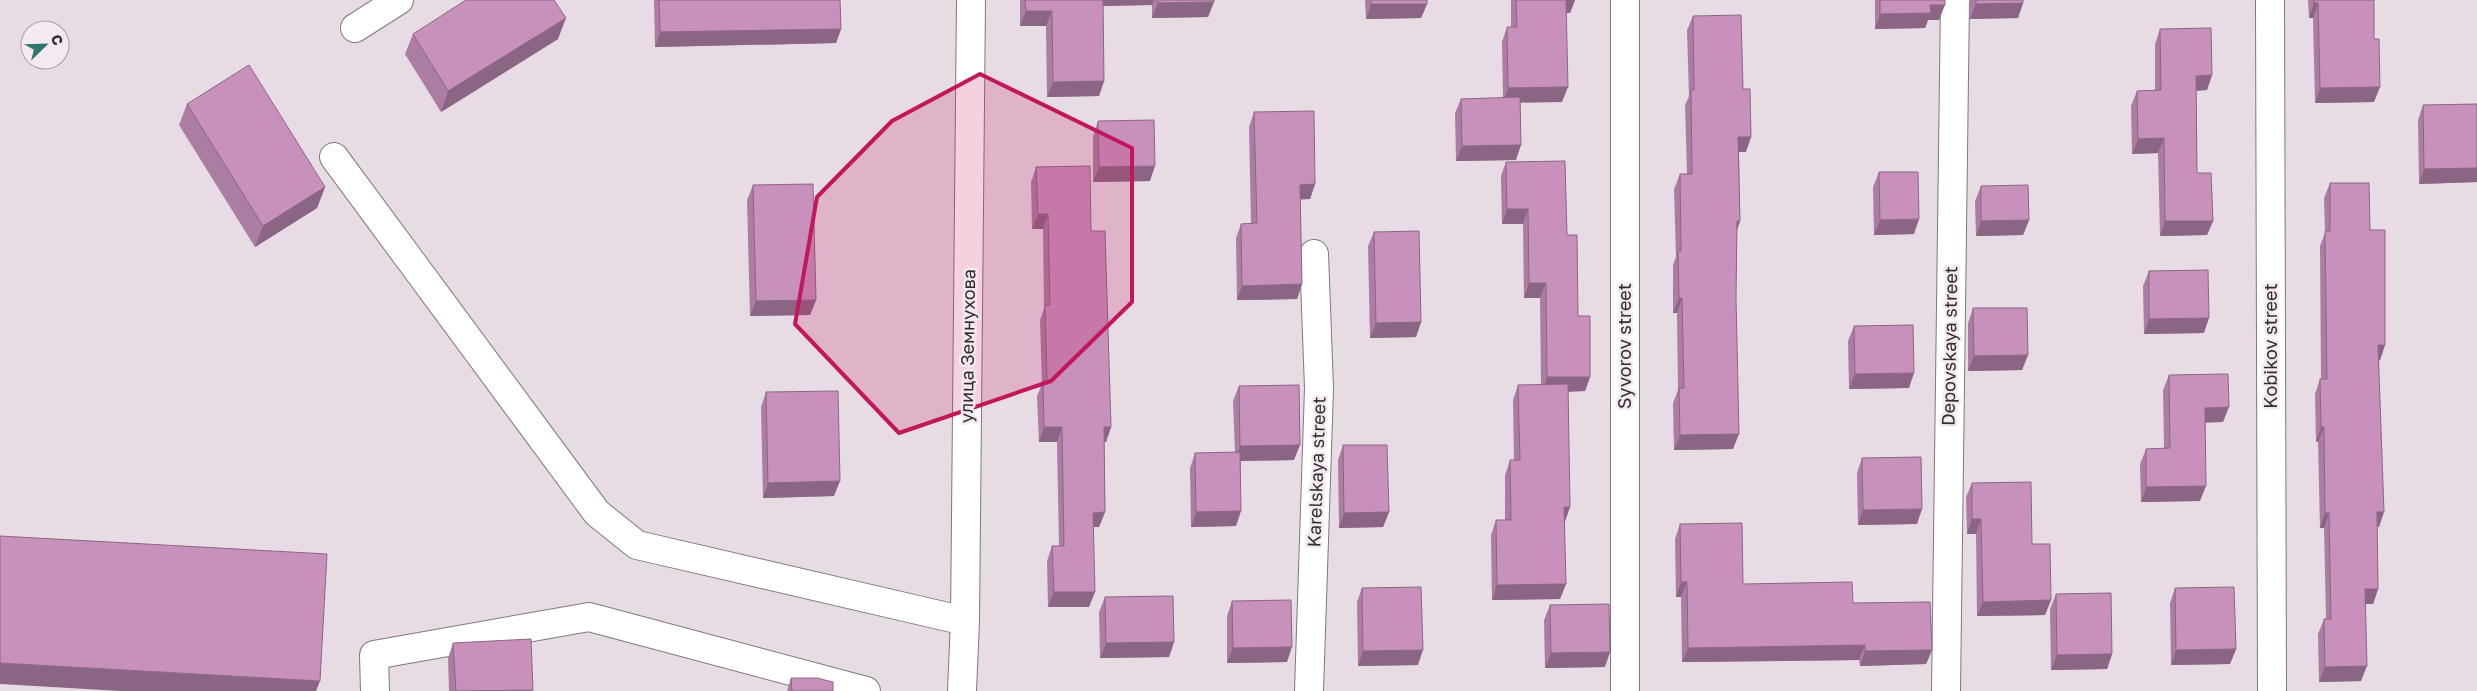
<svg xmlns="http://www.w3.org/2000/svg" width="2477" height="691" font-family="'Golos Text',sans-serif">
<rect width="100%" height="100%" fill="#e7dbe4"/>
<g fill="none" stroke-linecap="round" stroke-linejoin="round">
<g stroke="#81777f" stroke-width="30">
<path id="minor" d="M1625,0V691
M2270,0L2272,691
M355,28L399,0
M334,157L597,513L637,545L965,621
M375,691L374,655L589,617L866,691
M962,691L965,621L971,0
M1309,691L1319,388L1314,254
M1946,691L1955,0"/>
</g>
<use href="#minor" stroke="#fff" stroke-width="28"/>
</g>
<path fill="#ab7da2" d="M654,0H840L841,29L836,43L655,47Z
M1020,0H1214L1208,17L1152,18V5L1103,6L1104,81L1099,96L1047,97L1046,26H1020Z
M1365,0H1427V4L1421,18L1366,19Z
M1511,0H1575L1570,13H1566L1562,102H1520L1516,160L1456,161L1455,113L1461,99L1503,98L1502,42L1507,27H1511Z
M1875,0H1945L1939,20H1928L1925,28L1875,29Z
M1969,0H2023V3L2018,18L1970,19Z
M2308,0H2374V102L2315,103L2313,18H2309Z
M1693,16L1743,89L1746,152H1739L1740,221L1737,230L1733,449L1674,450L1673,403L1678,390L1677,313H1673V265L1676,257L1674,189L1680,174H1687L1685,105L1689,96L1687,30Z
M2160,29L2212,75L2207,90L2196,91L2197,173L2213,221L2207,235L2160,236L2158,153L2132,154L2131,106L2137,91L2155,90V44Z
M413,34L558,39L441,112L405,54Z
M187,104L325,187L317,208L255,247L179,125Z
M2477,104V182L2419,184L2418,120L2423,105Z
M1254,112L1315,184L1310,199H1300L1302,284L1297,299L1237,300L1236,238L1241,224L1251,223L1249,127Z
M1098,121L1150,181L1093,182V136Z
M1506,162L1567,235L1578,316L1590,377L1585,391L1568,392L1564,522L1566,584L1560,599L1492,600L1491,535L1496,520H1505V475L1510,460H1514L1513,400L1518,385H1541L1540,298H1524L1523,224H1502L1501,176Z
M1036,167L1091,231L1111,427L1106,442H1104L1105,512L1099,527H1094L1089,607H1048L1047,561L1052,546H1059L1057,442H1039L1037,396L1042,384L1040,320L1044,308L1043,229H1032L1031,182Z
M1879,172L1914,234L1874,235L1873,187Z
M2330,183L2370,230L2385,345L2380,360H2379V527H2377L2378,589L2373,604H2366L2361,681L2319,682L2318,634L2324,619H2326L2324,528H2320L2318,442H2316L2315,394L2320,379H2321L2320,246L2325,233L2324,198Z
M753,185L816,300L810,315L750,316L747,200Z
M1981,186L2029,220L2023,235L1976,236L1975,201Z
M1374,232L1421,322L1416,337L1370,338L1368,246Z
M2149,271L2204,333L2144,334L2143,286Z
M1973,308L2028,355L2022,370L1968,371V323Z
M1854,326L1909,388L1849,389L1848,341Z
M2169,375L2223,422H2205L2200,501L2141,502L2140,464L2146,449L2164,448L2163,390Z
M1239,386L1294,460L1241,461L1236,526L1191,527L1190,468L1195,453L1235,452L1233,401Z
M766,392L834,496L763,498L761,407Z
M1343,445L1389,512L1383,527L1339,528L1338,460Z
M1862,458L1917,524L1858,525L1857,473Z
M1972,483L2032,544L2051,600L2045,615L1977,616L1976,534H1967L1966,497Z
M1680,524L1743,584L1853,603L1932,650L1926,664L1860,666L1859,660L1682,662L1681,597H1676L1675,539Z
M1362,588L1418,665L1358,666L1357,602Z
M2175,588L2236,649L2230,664L2171,665L2170,603Z
M2056,594L2112,654L2107,669L2051,670L2050,609Z
M1105,597L1174,642L1169,657L1100,658L1099,612Z
M1232,601L1287,662L1227,663V616Z
M1550,605L1605,667L1545,668L1544,620Z
M453,643L533,691H449L448,658Z
M791,678L833,691H787Z"/>
<path fill="#8b6684" d="M1100,0H1154L1152,5L1097,6Z
M1566,0H1575L1570,13H1561Z
M1214,2L1208,17L1152,18L1158,3Z
M2023,3L2018,18L1970,19L1976,4Z
M2314,3H2318L2313,18H2309Z
M1371,4H1427L1421,18L1366,19Z
M1930,5H1945L1939,20H1928L1925,28L1875,29L1880,14Z
M1026,11H1052L1046,26H1020Z
M566,18L558,39L441,112L448,91Z
M841,29L836,43L655,47L660,32Z
M2212,75L2207,90L2190,91L2196,76Z
M1104,81L1099,96L1047,97L1053,82Z
M1568,87L1562,102L1503,103L1508,88Z
M2380,87L2374,102L2315,103L2320,88Z
M1738,137H1751L1746,152H1733Z
M2164,138L2158,153L2132,154L2138,139Z
M1521,145L1516,160L1456,161L1462,146Z
M1155,166L1150,181L1093,182L1099,167Z
M2477,168V182L2419,184L2424,169Z
M1315,184L1310,199L1294,200L1300,185Z
M325,187L317,208L255,247L263,226Z
M1507,209H1528L1523,224H1502Z
M1038,214H1048L1043,229H1032Z
M1919,219L1914,234L1874,235L1880,220Z
M2029,220L2023,235L1976,236L1981,221Z
M1737,221H1740L1735,236Z
M2165,221H2213L2207,235L2160,236Z
M1529,283H1546L1540,298H1524Z
M1302,284L1297,299L1237,300L1242,286Z
M1679,298H1682L1677,313H1673Z
M816,300L810,315L750,316L756,301Z
M2209,318L2204,333L2144,334L2149,319Z
M1421,322L1416,337L1370,338L1376,323Z
M2378,345H2385L2380,360H2373Z
M2028,355L2022,370L1968,371L1974,356Z
M1914,373L1909,388L1849,389L1855,374Z
M1547,377H1590L1585,391L1542,392Z
M2229,407L2223,422L2199,423L2205,408Z
M1044,427H1062L1057,442H1039Z
M1104,427H1111L1106,442H1098Z
M2321,427H2324L2318,442H2316Z
M1739,434L1733,449L1674,450L1680,435Z
M1300,445L1294,460L1235,461L1240,446Z
M840,481L834,496L763,498L768,483Z
M2206,486L2200,501L2141,502L2146,487Z
M1564,507H1570L1565,522H1558Z
M1922,509L1917,524L1858,525L1863,510Z
M1241,511L1236,526L1191,527L1196,512Z
M1105,512L1099,527H1088L1093,513Z
M1389,512L1383,527L1339,528L1344,513Z
M2377,512H2384L2379,527H2371Z
M2325,513H2329L2324,528H2320Z
M1972,519H1981L1976,534H1967Z
M1681,582H1687L1681,597H1676Z
M1566,584L1560,599L1492,600L1497,585Z
M2365,589H2378L2373,604H2360Z
M1054,592H1095L1089,607H1048Z
M2051,600L2045,615L1977,616L1983,602Z
M1174,642L1169,657L1100,658L1106,643Z
M1865,645L1859,660L1682,662L1688,648Z
M1292,647L1287,662L1227,663L1233,648Z
M2236,649L2230,664L2171,665L2176,650Z
M1423,650L1418,665L1358,666L1363,651Z
M1932,650L1926,664L1860,666L1865,651Z
M1610,652L1605,667L1545,668L1551,653Z
M2112,654L2107,669L2051,670L2057,655Z
M0,663L320,681L316,691H121L0,684Z
M2367,666L2361,681L2319,682L2325,667Z"/>
<path fill="#c791bc" stroke="#8b6684" d="M466,0H554L566,18L448,91L413,34Z
M659,0H840L841,29L660,32Z
M1025,0H1103L1104,81L1053,82L1052,11H1026Z
M1158,0H1214V2L1158,3Z
M1371,0H1427V4H1371Z
M1516,0H1566L1568,87L1508,88L1507,27H1517Z
M1880,0H1945V5H1930L1931,13L1880,14Z
M1976,0H2023V3L1976,4Z
M2314,0H2374V39H2379L2380,87L2320,88L2318,3H2314Z
M1741,15L1743,89H1750L1751,137H1738L1740,221H1737L1736,298L1739,434L1680,435L1679,388H1684L1682,298H1679L1678,251H1681L1680,174H1692L1691,90H1694L1693,16Z
M2211,28L2212,75L2196,76L2197,173H2211L2213,221H2165L2164,138L2138,139L2137,91L2161,90L2160,29Z
M249,65L325,187L263,226L187,104Z
M1520,97L1521,145L1462,146L1461,99Z
M2477,104V168L2424,169L2423,105Z
M1314,111L1315,184L1300,185L1302,284L1242,286L1241,224L1257,223L1254,112Z
M1154,120L1155,166L1099,167L1098,121Z
M1565,161L1567,235H1577L1578,316H1590V377H1547L1546,283H1529L1528,209H1507L1506,162Z
M1090,166L1091,231H1105L1111,427H1104L1105,512L1093,513L1095,592H1054L1052,546H1064L1062,427H1044L1043,381H1047L1045,305H1050L1048,214H1038L1036,167Z
M1879,172H1918L1919,219L1880,220Z
M2330,183H2369L2370,230H2385V345H2378L2384,512H2377L2378,589H2365L2367,666L2325,667L2324,619H2331L2329,513H2325L2324,427H2321L2320,379H2327L2325,231H2330Z
M813,184L816,300L756,301L753,185Z
M2028,185L2029,220L1981,221V186Z
M1419,231L1421,322L1376,323L1374,232Z
M2208,270L2209,318L2149,319V271Z
M1973,308H2027L2028,355L1974,356Z
M1913,325L1914,373L1855,374L1854,326Z
M2228,374L2229,407L2205,408L2206,486L2146,487V449L2170,448L2169,375Z
M1568,384L1570,507H1564L1566,584L1497,585L1496,520H1511L1510,460H1520L1518,385Z
M1299,385L1300,445L1240,446L1239,386Z
M838,391L840,481L768,483L766,392Z
M1343,445H1387L1389,512L1344,513Z
M1240,452L1241,511L1196,512L1195,453Z
M1921,457L1922,509L1863,510L1862,458Z
M2031,482L2032,544H2050L2051,600L1983,602L1981,519H1972V483Z
M1742,523L1743,584L1852,582L1853,603L1930,602L1932,650L1865,651V645L1688,648L1687,582H1681L1680,524Z
M0,536L327,554L320,681L0,663Z
M1421,587L1423,650L1363,651L1362,588Z
M2234,587L2236,649L2176,650L2175,588Z
M2111,593L2112,654L2057,655L2056,594Z
M1173,596L1174,642L1106,643L1105,597Z
M1291,600L1292,647L1233,648L1232,601Z
M1609,604L1610,652L1551,653L1550,605Z
M531,639L533,690L456,691L453,643Z
M791,678H817L833,682V691H792Z"/>
<path fill="#c2185b" fill-opacity="0.2" stroke="#c2185b" stroke-width="4" stroke-linejoin="round" d="M980,74L1132,148V302L1051,381L899,433L795,324L817,197L892,121Z"/>
<g text-anchor="middle" stroke-width="5" stroke-linejoin="round" paint-order="stroke">
<g font-size="18" fill="#322d31" stroke="#f4e8f1">
<text transform="translate(968 346) rotate(-89)" y="6">улица Земнухова</text>
<text transform="translate(1625 346) rotate(-90)" y="6">Syvorov street</text>
<text transform="translate(1950 346) rotate(-89)" y="6">Depovskaya street</text>
<text transform="translate(2271 346) rotate(-90)" y="6">Kobikov street</text>
<text transform="translate(1317 472) rotate(-88)" y="6">Karelskaya street</text>
</g>
</g>
<g transform="translate(45 45) rotate(67)"><circle r="24" fill="#f4e8f1" stroke="#a69da4"/>
<path d="M0-4L9 19L0 12L-9 19Z" fill="#2f766d"/>
<text y="-8" font-size="14" font-weight="bold" text-anchor="middle" fill="#322d31">С</text>
</g>
</svg>
